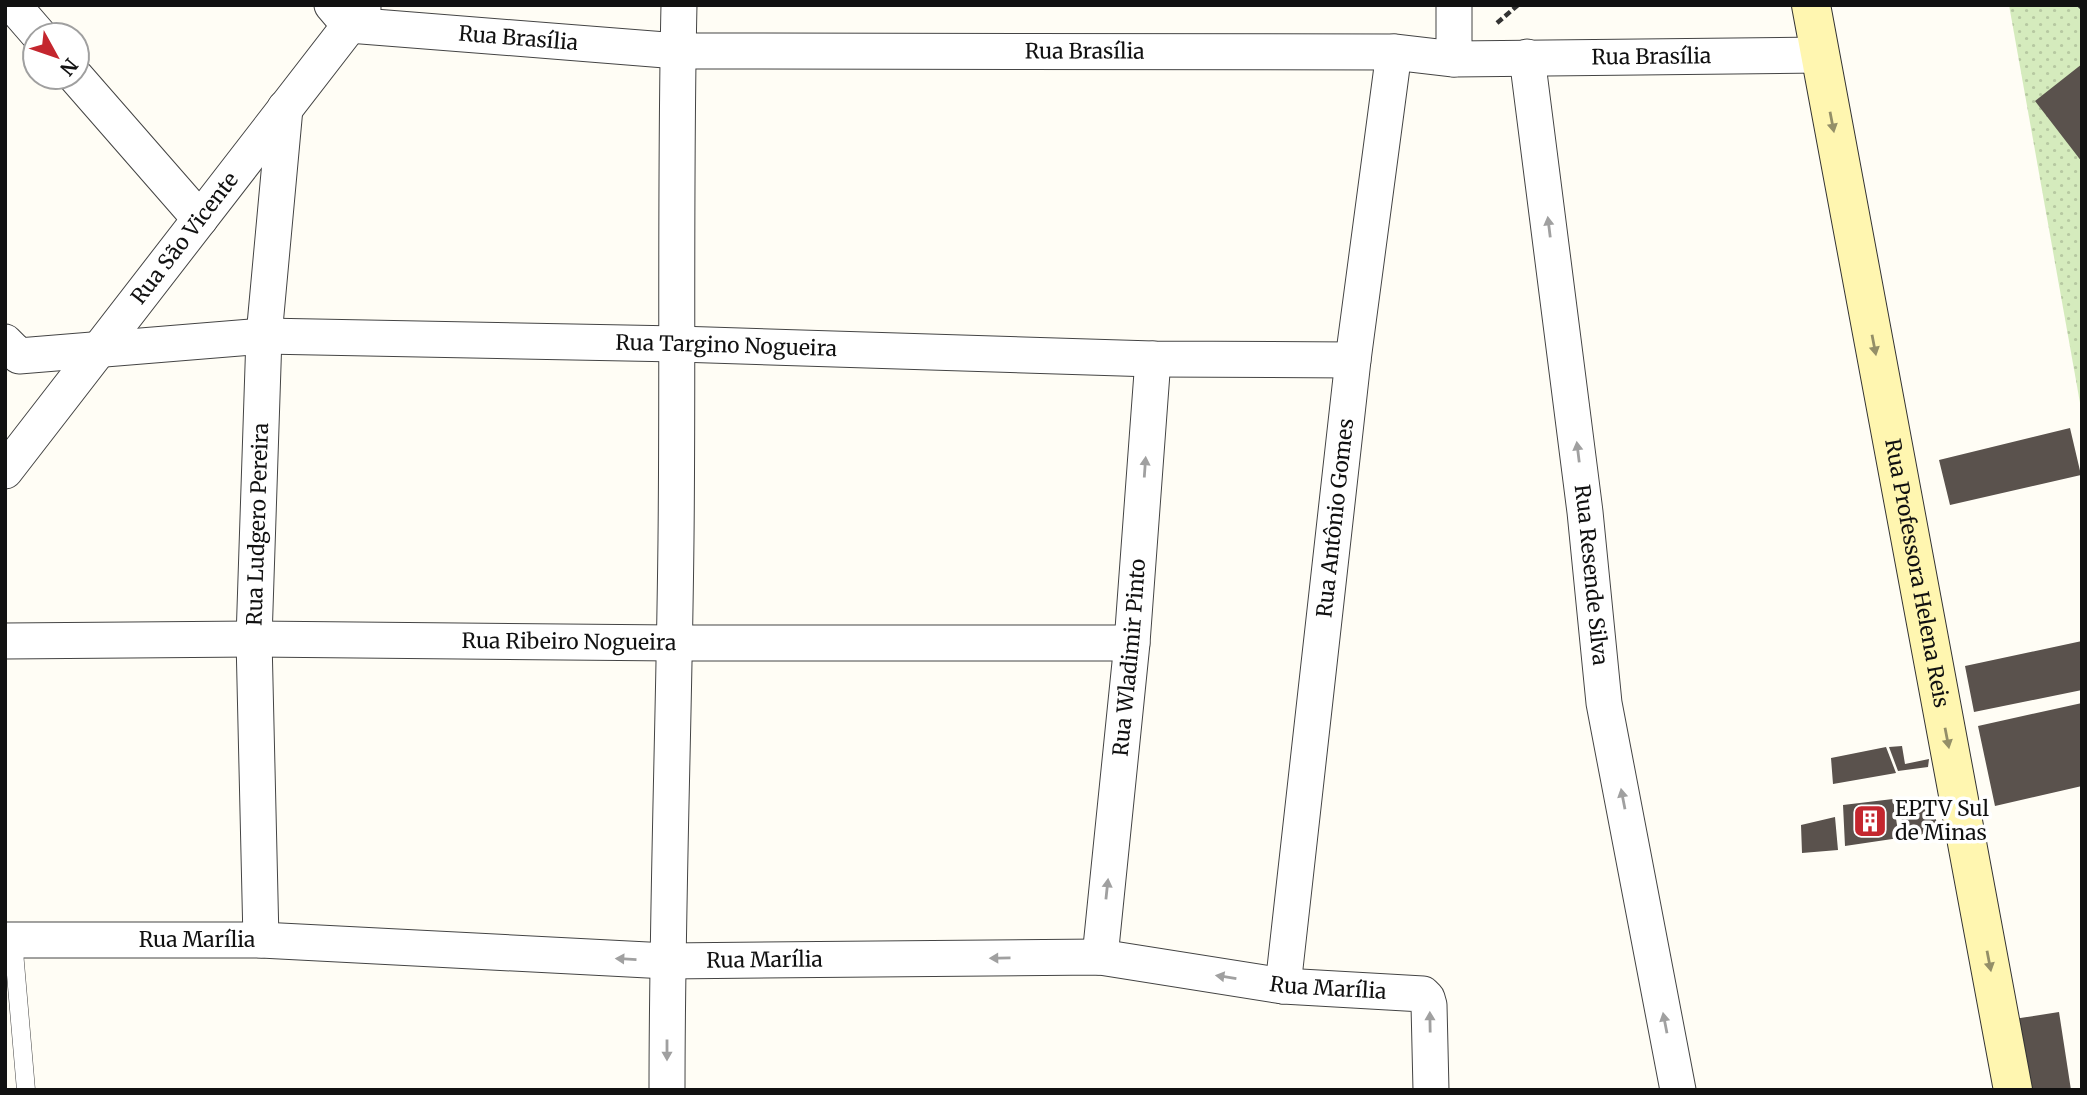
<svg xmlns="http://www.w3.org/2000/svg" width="2087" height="1095" font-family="Merriweather,serif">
<defs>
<pattern id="park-dots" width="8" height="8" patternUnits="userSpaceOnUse" patternTransform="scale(1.75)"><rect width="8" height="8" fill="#d5ebbd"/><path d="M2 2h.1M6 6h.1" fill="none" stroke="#b6c8a1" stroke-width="1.8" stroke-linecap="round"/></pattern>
</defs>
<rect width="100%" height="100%" fill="#fffdf5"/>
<path fill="url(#park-dots)" d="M2009,5H2082V414Z"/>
<path fill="#5a524d" d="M2082,64V162L2035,101Z
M2070,428L2081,475L1950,505L1939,460Z
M2082,641V690L1974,712L1965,666Z
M2082,703V786L1995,806L1978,726Z
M1902,746L1905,764L1929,759L1928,767L1898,771L1889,747Z
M1886,747L1896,773L1833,784L1831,758Z
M1893,799L1899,838L1845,846L1843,805Z
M1931,799L1938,828L1905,841L1900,808Z
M1835,817L1838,850L1802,853L1801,825Z
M2059,1012L2071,1090H2026L2014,1019Z"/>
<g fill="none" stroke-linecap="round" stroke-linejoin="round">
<g stroke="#444" stroke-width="19">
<path id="service" d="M13,940L26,1090"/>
</g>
<g stroke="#444" stroke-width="37">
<g id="minor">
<path d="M13,5L39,35"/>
<path id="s1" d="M332,5L349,25L678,51L1394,52L1454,59L1820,55"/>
<path id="s2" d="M1527,57L1585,512L1604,703L1678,1090"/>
<path d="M1454,59V5"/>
<path d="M76,77L200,219"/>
<path id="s3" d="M5,342L19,356L264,336L678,344L1153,359L1353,360"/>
<path id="s4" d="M5,471L363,8"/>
<path id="s5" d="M5,641L254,639L675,643H1132"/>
<path id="s6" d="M5,940H261L667,961L1100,957L1283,986L1423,994L1427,998L1429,1005L1431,1090"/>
<path id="s7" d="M261,940L254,639L264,336L285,108"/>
<path id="s8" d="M1100,957L1132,643L1153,359"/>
<path id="s9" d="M1283,986L1353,360L1394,52"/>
<path d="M667,1090C667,906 674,723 676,539C678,361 675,183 679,5"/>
</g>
</g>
<g stroke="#333" stroke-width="40">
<g id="secondary">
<path id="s10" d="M1811,5L2013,1090"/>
</g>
</g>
<path stroke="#333" stroke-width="4.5" stroke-dasharray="7 3.5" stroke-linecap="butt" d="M2079,5L2082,8
M1497,23L1518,5"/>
<use href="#service" stroke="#fff" stroke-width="18"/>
<use href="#minor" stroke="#fff" stroke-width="35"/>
<use href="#secondary" stroke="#fff6b0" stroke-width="38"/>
</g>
<defs><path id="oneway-solid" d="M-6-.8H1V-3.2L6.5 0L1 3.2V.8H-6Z" transform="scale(1.75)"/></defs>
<g fill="#948f68">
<use href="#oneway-solid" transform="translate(1832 122) rotate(79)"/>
<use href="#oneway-solid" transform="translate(1874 345) rotate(79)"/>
<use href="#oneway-solid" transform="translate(1947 738) rotate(79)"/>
<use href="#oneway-solid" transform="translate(1989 961) rotate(79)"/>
</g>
<g fill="#a0a0a0">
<use href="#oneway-solid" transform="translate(1549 227) rotate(-97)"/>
<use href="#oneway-solid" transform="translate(1578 452) rotate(-97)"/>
<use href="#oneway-solid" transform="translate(1145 467) rotate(-86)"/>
<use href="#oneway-solid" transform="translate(1623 799) rotate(-101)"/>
<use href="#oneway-solid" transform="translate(1107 889) rotate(-84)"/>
<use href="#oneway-solid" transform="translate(1000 958) rotate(179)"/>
<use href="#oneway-solid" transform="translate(626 959) rotate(-177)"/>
<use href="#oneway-solid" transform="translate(1226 977) rotate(-171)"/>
<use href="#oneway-solid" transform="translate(1430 1022) rotate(-91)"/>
<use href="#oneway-solid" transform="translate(1665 1023) rotate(-101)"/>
<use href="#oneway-solid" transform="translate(667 1050) rotate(90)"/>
</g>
<defs>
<g id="building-square" transform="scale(1.75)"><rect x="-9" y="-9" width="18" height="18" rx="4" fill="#c4262e" stroke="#fff"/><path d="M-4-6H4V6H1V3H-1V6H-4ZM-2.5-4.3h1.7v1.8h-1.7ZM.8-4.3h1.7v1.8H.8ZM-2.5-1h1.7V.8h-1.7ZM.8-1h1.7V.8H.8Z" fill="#fff"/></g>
</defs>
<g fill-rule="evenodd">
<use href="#building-square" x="1870" y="821"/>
</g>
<g text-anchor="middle" stroke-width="7" stroke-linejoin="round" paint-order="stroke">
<g font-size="21" fill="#111" stroke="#fff">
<text dy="7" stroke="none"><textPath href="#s1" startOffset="196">Rua Brasília</textPath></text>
<text dy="7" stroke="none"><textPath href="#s1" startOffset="763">Rua Brasília</textPath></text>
<text dy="7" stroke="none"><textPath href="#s1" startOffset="1330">Rua Brasília</textPath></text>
<text dy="7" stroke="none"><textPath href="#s4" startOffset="294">Rua São Vicente</textPath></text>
<text dy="7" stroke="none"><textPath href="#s3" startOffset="728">Rua Targino Nogueira</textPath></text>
<text dy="7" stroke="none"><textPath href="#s9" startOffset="471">Rua Antônio Gomes</textPath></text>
<text dy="7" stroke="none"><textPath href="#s7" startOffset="416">Rua Ludgero Pereira</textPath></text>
<text dy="7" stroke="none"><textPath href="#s10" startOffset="578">Rua Professora Helena Reis</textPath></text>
<text dy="7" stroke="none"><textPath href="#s2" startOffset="522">Rua Resende Silva</textPath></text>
<text dy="7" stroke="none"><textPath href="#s5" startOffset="564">Rua Ribeiro Nogueira</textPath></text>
<text dy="7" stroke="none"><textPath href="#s8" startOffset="301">Rua Wladimir Pinto</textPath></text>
<text dy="7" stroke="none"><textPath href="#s6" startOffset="192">Rua Marília</textPath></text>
<text dy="7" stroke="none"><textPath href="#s6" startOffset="760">Rua Marília</textPath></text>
<text dy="7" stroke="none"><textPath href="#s6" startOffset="1326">Rua Marília</textPath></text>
</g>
<g font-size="21" fill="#111" stroke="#fff" text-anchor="start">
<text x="1895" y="816">EPTV Sul<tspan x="1895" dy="24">de Minas</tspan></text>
</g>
</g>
<rect width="2087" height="1095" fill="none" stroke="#111111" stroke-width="14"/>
<g transform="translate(56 56) rotate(130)"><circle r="33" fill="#ffffff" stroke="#a0a0a0" stroke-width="2"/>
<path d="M0-5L12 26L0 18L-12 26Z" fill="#c4262e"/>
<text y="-10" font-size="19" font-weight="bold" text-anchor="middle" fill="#111111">N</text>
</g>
</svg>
